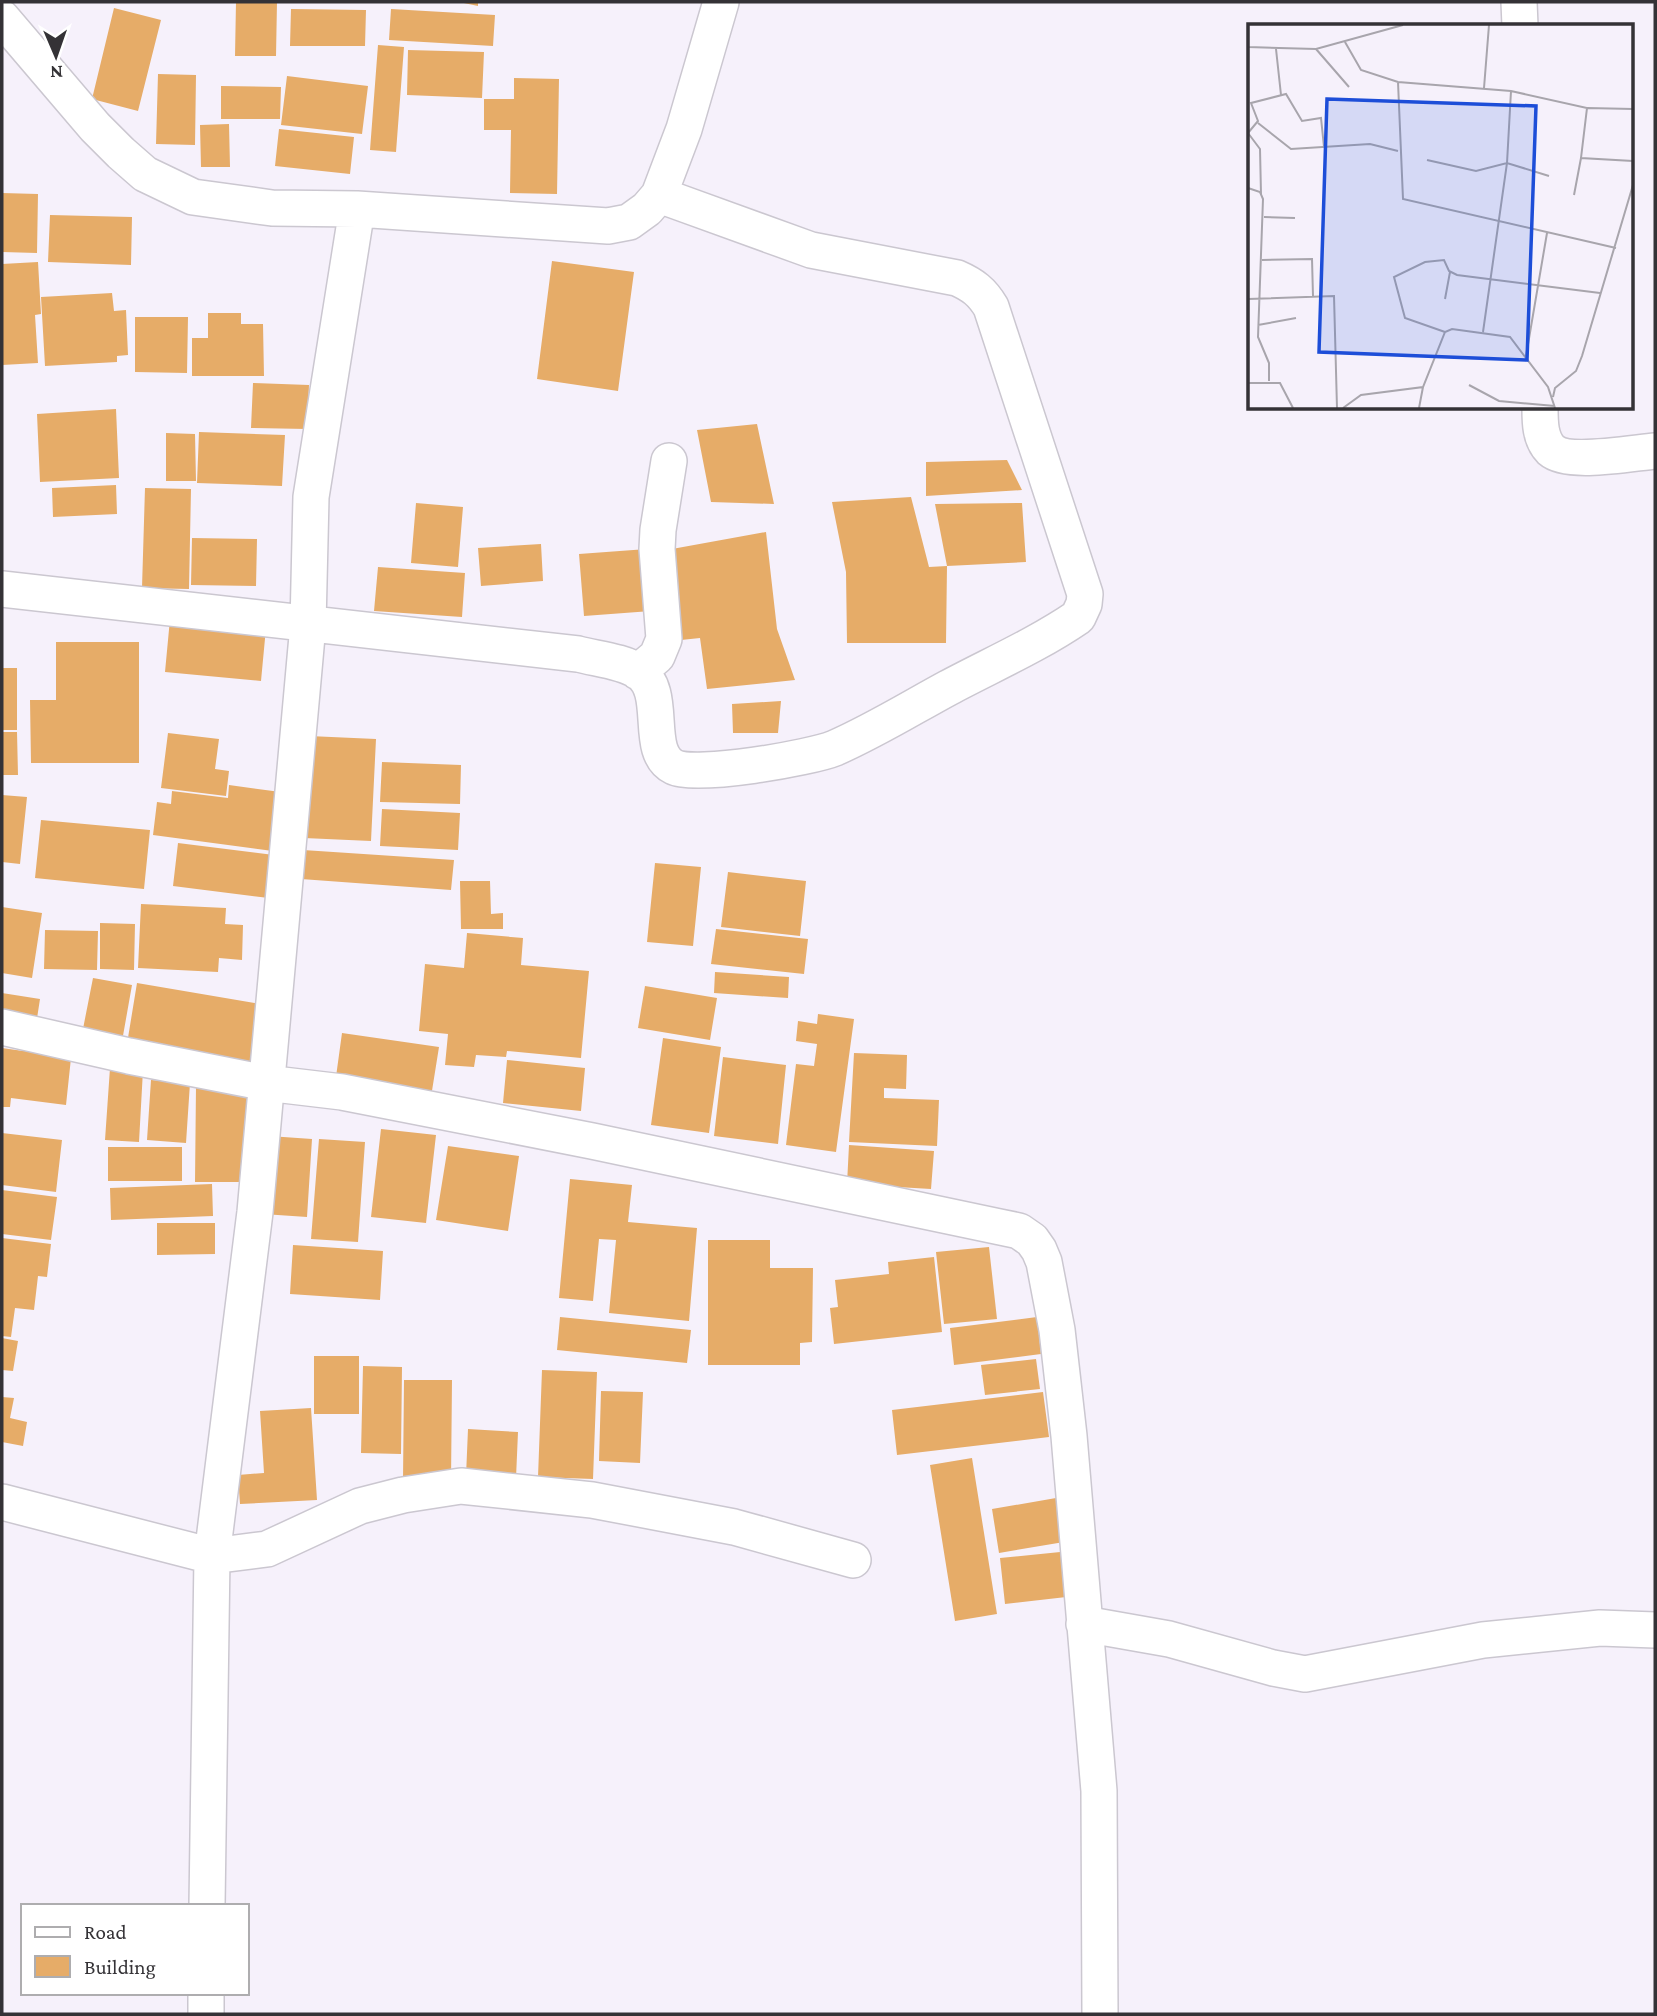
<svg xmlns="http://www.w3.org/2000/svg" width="1657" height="2016" font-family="'Crimson Pro',serif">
<rect width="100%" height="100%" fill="#f6f1fb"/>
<path fill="#e6ac68" d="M236,2H277L276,56H235Z
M459,2H478V6Z
M114,8L161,20L138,111L92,99Z
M291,9L366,10L365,46H290Z
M391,9L495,15L493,46L389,40Z
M378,45L404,47L396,152L370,150Z
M408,50L484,52L482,98L407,95Z
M158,74L196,75L195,145L156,144Z
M287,76L368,86L362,134L281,125Z
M514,78L559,79L557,194L510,193L511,130H484V99H514Z
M221,86L281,87L280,119H221Z
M229,124L230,167H201L200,125Z
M279,129L354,137L350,174L275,166Z
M2,193L38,194L37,253L2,252Z
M50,215L132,217L131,265L48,262Z
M552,261L634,272L618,391L537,379Z
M38,262L41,314L35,315L38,363L2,365V264Z
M112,293L114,311L126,310L128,355L117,356V362L45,366L41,297Z
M208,313H241V324H263L264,376H192V338H208Z
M135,317H188L187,373L135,372Z
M253,383L309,385L307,429L251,428Z
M116,409L119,478L40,482L37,414Z
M757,424L774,504L711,502L697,430Z
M199,432L285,435L282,486L197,483Z
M166,433L195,434L196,481H166Z
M1007,460L1022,490L926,496V462Z
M116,485L117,514L53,517L52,488Z
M145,488L191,489L189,589L142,588Z
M911,497L929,567L947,566L935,504L1022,503L1026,562L947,566L946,643H847L846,572L832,502Z
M416,503L463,507L458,567L411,563Z
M766,532L777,629L795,680L707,689L700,638L681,640L672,549Z
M192,538L257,539L256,586L191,585Z
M541,544L543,581L481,586L478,548Z
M647,549L651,611L584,616L579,554Z
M378,567L465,573L462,617L374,611Z
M170,619L266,628L261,681L165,672Z
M56,642H139V763H31L30,700H56Z
M2,668H17V730H2Z
M781,701L778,733H733L732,704Z
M2,732H17L18,775H2Z
M168,733L219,739L215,769L229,771L226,796L161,788Z
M309,736L376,739L371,841L304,838Z
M382,762L461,765L460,804L380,802Z
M229,785L288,793L280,852L153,835L157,802L171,804L172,791L228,798Z
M2,795L27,797L20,864L2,862Z
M382,809L460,813L458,850L380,846Z
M41,820L150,830L144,889L35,878Z
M178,843L282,856L277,899L173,886Z
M303,850L454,860L451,890L301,879Z
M655,863L701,867L693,946L647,942Z
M728,872L806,881L800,936L721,927Z
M460,881H490L491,914L503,913V929H461Z
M141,904L226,908L225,924L243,925L242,960L219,958L218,972L138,968Z
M2,907L42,913L32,978L2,973Z
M100,923L135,924L134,970L100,969Z
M716,929L808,939L804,974L711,964Z
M45,930L98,931L97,970L44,969Z
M467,933L523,938L521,965L589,971L581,1058L507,1051L506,1057L476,1055L474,1067L445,1065L448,1034L419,1031L425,964L464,968Z
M715,972L789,977L788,998L714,993Z
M93,978L132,985L121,1047L81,1039Z
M137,983L267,1005L256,1072L126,1050Z
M645,986L717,998L710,1040L638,1028Z
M2,993L40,999L36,1025L2,1019Z
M818,1014L854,1019L836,1152L786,1145L796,1064L814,1066L817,1044L796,1041L798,1021L817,1024Z
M342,1033L439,1047L431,1097L335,1084Z
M663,1038L721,1047L709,1133L651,1125Z
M25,1042L71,1058L66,1105L11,1098L10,1107H2V1048L23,1051Z
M854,1053L907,1055L906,1089L884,1088V1098L939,1100L937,1146L849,1142Z
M723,1057L786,1065L778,1144L714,1136Z
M507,1060L585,1068L581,1111L503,1103Z
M110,1068L143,1070L139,1142L105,1140Z
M151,1080L190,1083L186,1143L147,1140Z
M196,1086H248L247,1182H195Z
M381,1129L436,1135L426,1223L371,1217Z
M2,1133L62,1140L56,1192L2,1185Z
M269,1136L312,1139L307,1217L263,1214Z
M319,1139L365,1142L358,1242L311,1239Z
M849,1145L934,1151L931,1189L847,1184Z
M448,1146L519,1156L508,1231L436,1220Z
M108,1147H182V1181H108Z
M570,1179L632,1185L628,1222L697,1228L689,1321L609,1313L616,1240L599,1239L593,1301L559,1298Z
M212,1184L213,1216L111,1220L110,1188Z
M2,1190L57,1197L51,1240L2,1234Z
M157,1223H215V1254L157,1255Z
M2,1238L51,1244L47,1277L38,1276L34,1310L15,1308L11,1337L2,1336Z
M708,1240H770V1268H813L812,1342L800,1343V1365H708Z
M293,1245L383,1251L380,1300L290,1294Z
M989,1247L997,1319L944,1324L936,1252Z
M934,1257L942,1332L834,1344L830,1308L838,1307L835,1280L889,1274L888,1262Z
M560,1317L691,1330L687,1363L557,1350Z
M1037,1317L1041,1354L954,1365L950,1328Z
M2,1338L18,1341L13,1371L2,1370Z
M314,1356H359V1414H314Z
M1036,1359L1040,1389L985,1395L981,1365Z
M363,1366L402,1367L401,1454L361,1453Z
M542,1370L597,1372L593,1479L538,1477Z
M404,1380H452L451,1481L403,1480Z
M601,1391L643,1392L640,1463L599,1461Z
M1043,1392L1049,1437L897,1455L892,1410Z
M2,1397L14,1398L10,1418L27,1422L23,1446L2,1442Z
M311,1408L317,1500L240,1504L238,1475L264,1473L260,1411Z
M468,1429L518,1432L516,1478L466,1476Z
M972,1458L997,1614L955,1621L930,1465Z
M1056,1498L1064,1542L999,1553L992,1509Z
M1070,1551L1075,1596L1005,1604L1000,1558Z"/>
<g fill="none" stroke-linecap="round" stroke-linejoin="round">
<g stroke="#cbc7d0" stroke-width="38">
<path id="street" d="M1519,2L1520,26
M2,18L95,127L121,153L145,174L193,197L272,208L357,209L608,226L629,222L647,209L659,195L684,129L721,2
M1540,408C1540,422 1540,439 1551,450C1568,465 1632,453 1655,451
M2,589L578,654C597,659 623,661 639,672C669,692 643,752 674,767C695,778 811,758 835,748C874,731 911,708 948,688C991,665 1037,645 1078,617L1084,604L1085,594L991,307C982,292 973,285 957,278L811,250L659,195
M638,672L657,656L664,639L657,549L658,530L669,461
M2,1027L129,1056L266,1083L342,1092L592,1141L1000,1227L1019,1231L1032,1240L1039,1250L1044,1262L1057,1330L1069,1436L1099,1791L1100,2014
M2,1502L212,1556L267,1549L360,1506L403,1495L461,1486L592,1500L734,1527L853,1560
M1084,1624L1169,1639L1273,1668L1305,1674L1483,1640L1600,1628L1655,1630
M207,1906L212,1556L255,1212L308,625L311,497L357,209
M206,2014V1993"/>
</g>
<use href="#street" stroke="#fff" stroke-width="35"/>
</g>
<g transform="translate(1248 24)">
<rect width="385" height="385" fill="#f6f1fb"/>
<path fill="none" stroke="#a8a5ac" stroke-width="2" d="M97,18L113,46L150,58L263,67L339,84L333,134L385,137M0,23L68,25L155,1M0,23V1M28,25L33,71M68,25L101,63M150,58L155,175L368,224M236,64L241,1M339,84L385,85M10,99L43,125L122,120L150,127M0,109L10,97L3,79L38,70L54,97L73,94L76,123M0,109L12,125L13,170M179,136L228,147L259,139L301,152M0,164L12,168L15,175L10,313L21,339V357M326,171L333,134M16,193L47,194M14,236L64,235L65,272M0,275L86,272L89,384M197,275L202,248M10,301L48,294M197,308L157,294L146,253L177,238L196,236L201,247L209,251L352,269M235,308L259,139L263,67M278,332L299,209M0,359H32L45,384M221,361L251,377L307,382M305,373L307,364L328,347L334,332L385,161M95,384L113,371L175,363L197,308L204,305L262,313L300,363L307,384M171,384L175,363"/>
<path fill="#1d4ed8" fill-opacity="0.15" stroke="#1d4ed8" stroke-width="3.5" d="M79,75L288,82L279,336L71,328Z"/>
<rect width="385" height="385" fill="none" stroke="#343236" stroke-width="3.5"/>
</g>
<rect width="1657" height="2016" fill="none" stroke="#343236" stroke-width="7"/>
<rect x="21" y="1904" width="228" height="91" fill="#ffffff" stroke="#aeadaf" stroke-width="2"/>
<rect x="35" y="1927" width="35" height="10" fill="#ffffff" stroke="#aeadaf" stroke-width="2"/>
<text x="84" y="1939" font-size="21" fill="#343236">Road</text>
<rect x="35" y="1956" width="35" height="21" fill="#e6ac68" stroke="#aeadaf" stroke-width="2"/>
<text x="84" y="1974" font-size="21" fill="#343236">Building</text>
<g transform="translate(56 56) rotate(178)" stroke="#ffffff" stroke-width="5" paint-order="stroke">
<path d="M0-5L12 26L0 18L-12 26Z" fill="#343236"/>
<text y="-10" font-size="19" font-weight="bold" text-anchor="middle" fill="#343236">N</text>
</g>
</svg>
